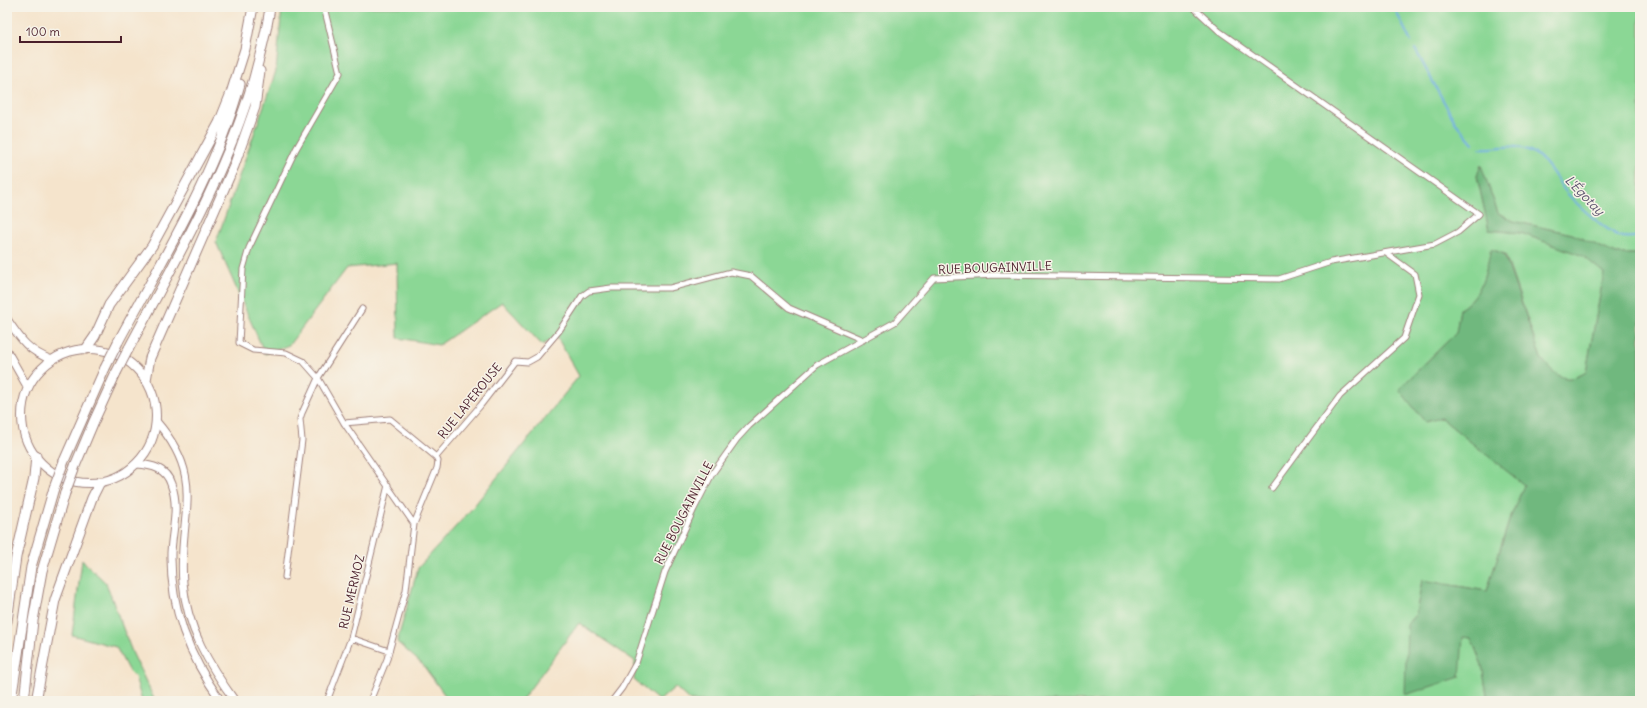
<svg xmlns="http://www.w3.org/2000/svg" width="1647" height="708" font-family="Delius,sans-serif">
<rect width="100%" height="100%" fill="#f7f3e8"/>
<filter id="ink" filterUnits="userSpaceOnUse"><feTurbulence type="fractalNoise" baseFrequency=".025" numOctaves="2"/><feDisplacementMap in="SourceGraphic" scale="8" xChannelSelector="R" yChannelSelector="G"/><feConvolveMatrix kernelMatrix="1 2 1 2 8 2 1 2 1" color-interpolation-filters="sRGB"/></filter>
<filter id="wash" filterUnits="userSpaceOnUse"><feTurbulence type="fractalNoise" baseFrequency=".012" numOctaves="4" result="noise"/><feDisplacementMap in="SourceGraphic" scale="16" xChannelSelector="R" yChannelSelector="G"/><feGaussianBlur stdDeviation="0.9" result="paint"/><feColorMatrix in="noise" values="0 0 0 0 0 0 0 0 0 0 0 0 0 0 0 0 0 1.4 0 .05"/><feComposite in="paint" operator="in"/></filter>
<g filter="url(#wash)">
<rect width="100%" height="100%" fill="#f5e4cc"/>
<path fill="#8bd795" stroke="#6a7b60" d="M282,7H1640V254H1616L1572,234L1513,221L1498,213L1481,166L1477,176L1489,230L1521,233L1584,256L1604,273L1586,372C1564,386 1554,375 1541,358L1505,254L1491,249C1485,275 1483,294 1460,309L1456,333L1399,389L1441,418L1525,485L1509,521L1487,591L1422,580L1416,614L1407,624L1471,638L1482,665L1488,701H690L675,687L659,701L634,680L635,661L579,623L521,701H449L423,665L397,642L418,568L469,512L579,376L557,337L542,345L502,302L439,345L398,338L397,263L347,268L289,345L265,354L216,242L276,71Z
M82,560L106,583L132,652L155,701H142L135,677L128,670L116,647L72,635Z"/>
<path fill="#70b87e" stroke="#5d6c54" d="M1481,165L1498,213L1513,221L1572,234L1616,254H1640V701H1488L1482,665L1471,638L1463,637L1460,677L1405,695L1407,624L1416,614L1422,580L1487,591L1509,521L1524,485L1441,418L1425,422L1399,389L1456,333L1460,309C1483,294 1485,274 1491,249L1504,254L1541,358C1554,374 1565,386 1586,372L1604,273L1583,256L1521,233L1489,230L1477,176Z"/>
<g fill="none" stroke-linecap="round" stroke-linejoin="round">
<path stroke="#71afe3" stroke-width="2" d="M1394,7L1411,42
M1415,49L1455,122L1473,143
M1480,148C1498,150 1510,142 1528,150C1545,157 1553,174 1563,188C1572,201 1607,232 1622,237C1627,238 1635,237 1640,236"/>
</g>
</g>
<g filter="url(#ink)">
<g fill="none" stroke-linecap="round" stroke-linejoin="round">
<g stroke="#a0827c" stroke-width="7">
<path id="minor" d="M324,7L340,73L296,149L249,248L243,269L239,343L253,350L286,353L303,361L318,378L344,423L414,524
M344,423L390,419L436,457
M1272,488L1340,396L1404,338L1419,294L1415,274L1386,253
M285,577L302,440L300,419L302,413L318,378L362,309
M351,638L389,651
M327,701L351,638L388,485
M370,701L387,659L406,590L414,524L437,468L438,461L436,457L480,406L515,361L528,362L537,357L559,331L582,296L589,291L611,288H670L731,272L751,276L789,308L863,340
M612,701L622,688L636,663L665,572L694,509L712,474L737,439L749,426L817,365L895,322L934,278L997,275L1279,279L1331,262L1435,244L1458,232L1479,214L1219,31L1193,7"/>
</g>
<g stroke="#a0827c" stroke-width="9">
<path id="secondary" d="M7,319C21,340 28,351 52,360
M7,351L28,388
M156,421C209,482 177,515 183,583C187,628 209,665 235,701
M137,464C152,465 166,468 171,484C180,507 172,530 171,553C170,609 189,656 221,701"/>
</g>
<g stroke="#a0827c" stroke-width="10">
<path id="primary" d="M22 416a67 67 0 1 1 134 0a67 67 0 1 1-134 0Z"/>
</g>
<g stroke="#a0827c" stroke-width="11">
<path id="trunk" d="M118,342C162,260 215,175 240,84
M129,348C176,260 226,174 254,78C260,54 267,32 270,7
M86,349L95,336L109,305L152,246L219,123L231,93L245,49L253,7
M146,380L150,358L234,166L255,107L260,71
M64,461L105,368
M75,466L94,421L116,373
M7,621L16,557L34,478L36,456
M11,701L31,567L54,488
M24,701L33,621L42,571L65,493
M36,701L55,600L92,498L100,482"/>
</g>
<use href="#minor" stroke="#fff" stroke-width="5"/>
<use href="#secondary" stroke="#fff" stroke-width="7"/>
<use href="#primary" stroke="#fff" stroke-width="8"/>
<use href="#trunk" stroke="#fff" stroke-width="9"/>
<g stroke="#a0827c" stroke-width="11" stroke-linecap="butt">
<path id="trunk-bridge" d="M105,368L118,342
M116,373L129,348
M54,488L64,461
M65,493L75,466"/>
</g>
<use href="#trunk-bridge" stroke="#fff" stroke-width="9"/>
</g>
</g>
<g text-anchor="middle" stroke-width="3" stroke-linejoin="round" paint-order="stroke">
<g font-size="12" fill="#4a1f2b" stroke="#f7f3e8">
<text transform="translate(995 268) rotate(-2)" y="4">RUE BOUGAINVILLE</text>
<text transform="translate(470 401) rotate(-51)" y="4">RUE LAPEROUSE</text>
<text transform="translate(684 513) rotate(-63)" y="4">RUE BOUGAINVILLE</text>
<text transform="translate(352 592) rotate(-77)" y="4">RUE MERMOZ</text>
</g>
<g font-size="13" font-style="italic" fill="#58516b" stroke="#f7f3e8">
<text transform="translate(1585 195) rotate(46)" y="5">L'Égotay</text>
</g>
</g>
<rect width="1647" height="708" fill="none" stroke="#f7f3e8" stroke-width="24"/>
<path d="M20 36v6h101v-6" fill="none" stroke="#4a1f2b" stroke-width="2"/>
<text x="26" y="36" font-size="12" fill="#4a1f2b" stroke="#f7f3e8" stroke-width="3" paint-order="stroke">100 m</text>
</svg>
